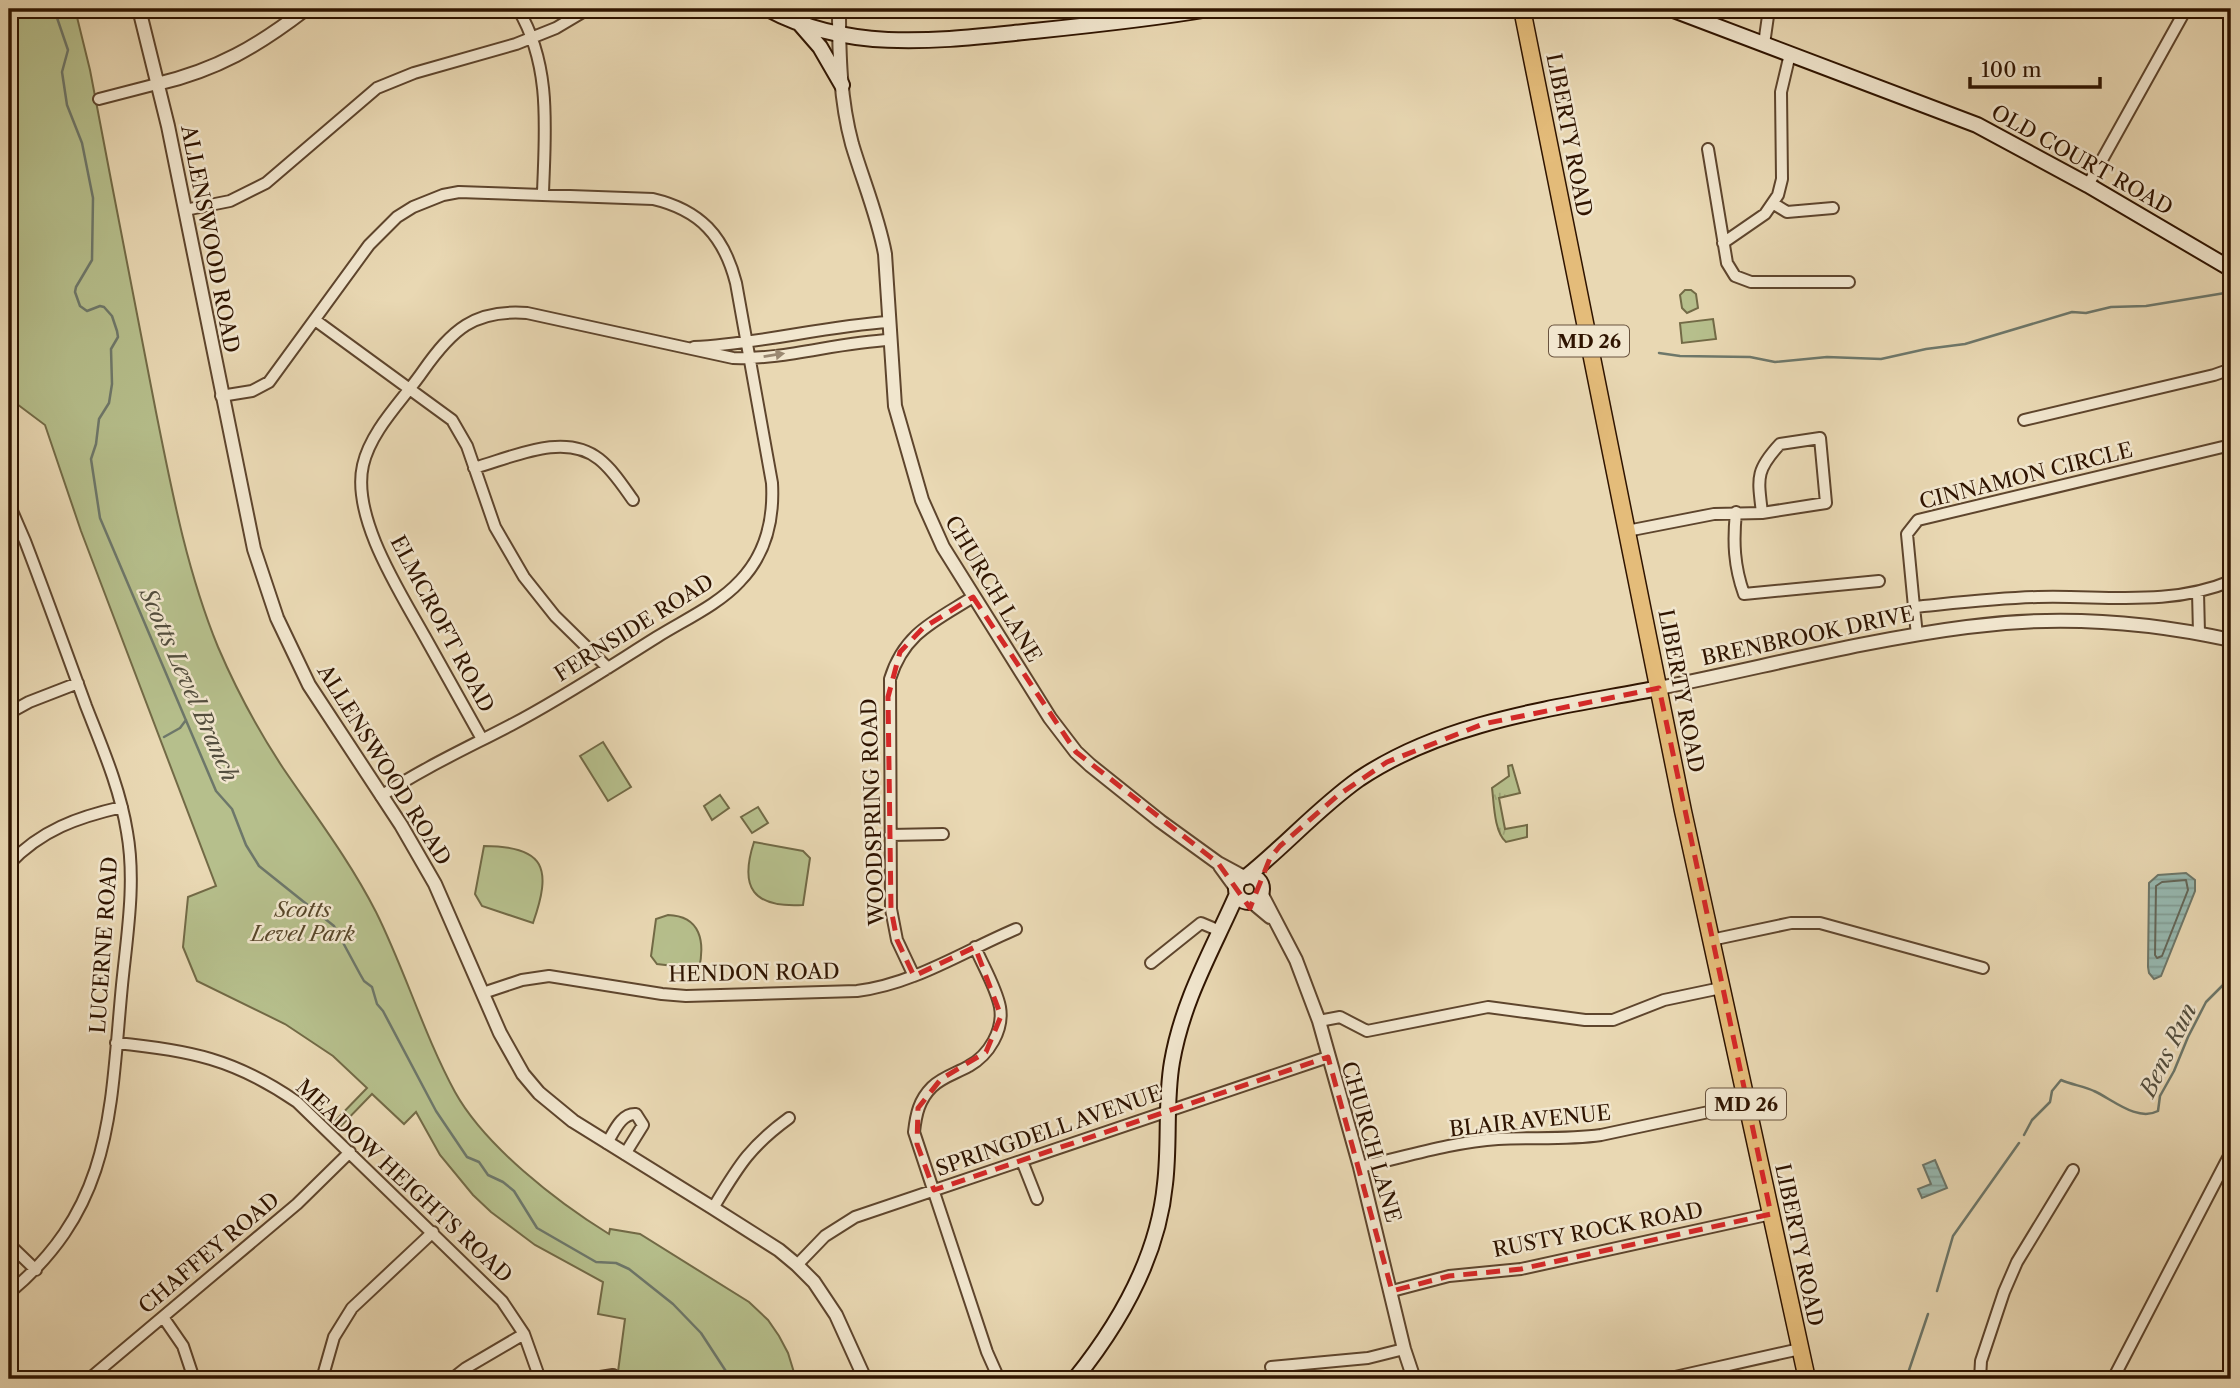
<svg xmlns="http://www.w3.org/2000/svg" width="2240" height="1388" font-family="'Libre Caslon Text',serif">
<defs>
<pattern id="grass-tufts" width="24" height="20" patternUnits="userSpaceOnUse" patternTransform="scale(1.75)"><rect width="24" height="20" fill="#b6bf8c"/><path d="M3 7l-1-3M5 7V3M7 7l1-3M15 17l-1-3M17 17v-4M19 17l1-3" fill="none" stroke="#9da377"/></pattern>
<pattern id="water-rules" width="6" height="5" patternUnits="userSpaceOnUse" patternTransform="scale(1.75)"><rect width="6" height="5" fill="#97b9b1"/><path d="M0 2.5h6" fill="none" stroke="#829e96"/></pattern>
</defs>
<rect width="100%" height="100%" fill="#e9d8b3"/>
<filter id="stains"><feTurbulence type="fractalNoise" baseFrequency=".00286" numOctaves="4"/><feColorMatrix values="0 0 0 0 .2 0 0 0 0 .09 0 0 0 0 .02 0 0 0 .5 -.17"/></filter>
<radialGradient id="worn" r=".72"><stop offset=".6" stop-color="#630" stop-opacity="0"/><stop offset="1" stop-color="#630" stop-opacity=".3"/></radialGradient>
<path fill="url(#grass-tufts)" stroke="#726a46" stroke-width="2" d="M1512,765L1520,793L1499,798L1505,829L1527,825V837L1506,842C1494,832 1494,803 1492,788L1509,776L1508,766Z"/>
<path fill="#b6bf8c" stroke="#726a46" stroke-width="2" d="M9,9H75L90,70C112,184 133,298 156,412C172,492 187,571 218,647C236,689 258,730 283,768C315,815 350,861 376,912C405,970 424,1035 455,1092C485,1146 557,1202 609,1234L610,1229L640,1234L749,1302L768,1320L779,1336L788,1353L796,1379H617L625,1319L598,1314L603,1282L535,1245L491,1212L473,1195L440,1155L416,1112L404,1124L372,1094L341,1126L335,1121L367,1088L333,1056L285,1024L197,981L183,947L188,897L216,886L81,531L45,425L9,398Z
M1685,290H1691L1696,294L1698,308L1687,313L1682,308L1680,295Z
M1713,319L1716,339L1682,343L1680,323Z
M603,742L631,787L608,801L580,756Z
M720,795L729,808L712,820L704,806Z
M758,807L768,823L752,833L741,817Z
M754,842L803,851L810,858L803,905C753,908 739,888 754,842Z
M484,846C546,846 552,869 533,923L482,906L475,894Z
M668,915C701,916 705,942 699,969L657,964L651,956L656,919Z"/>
<path fill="url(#water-rules)" stroke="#6d776a" stroke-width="2" d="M2186,873L2195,880V891L2161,976L2154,979L2149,973L2148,967L2149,883L2158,875Z
M1935,1160L1947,1188L1922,1198L1918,1189L1931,1184L1923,1165Z"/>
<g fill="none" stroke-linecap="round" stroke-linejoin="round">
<path stroke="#636658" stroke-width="2" d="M2186,880L2188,890L2162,956L2157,958L2155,955L2156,886L2162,882Z"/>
<path stroke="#6d776a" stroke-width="2.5" d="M54,9L68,50L62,72L67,105L82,143L93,198L92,260L76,287L75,292L80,306L87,311L100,306L104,307L112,316L117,331L118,337L111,349L112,384L109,403L99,419L96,444L91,459L100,518L216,791L232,809L246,845L259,866L334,926L360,974L364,981L372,987L377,1004L383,1011L436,1111L467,1157L479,1162L488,1175L503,1182L514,1191L537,1228L596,1262L616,1263L629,1269L673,1304L701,1333L731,1379
M1659,353L1680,356L1750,357L1775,362L1827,357L1881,359L1926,349L1965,344L2072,312L2086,313L2111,307L2146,306L2231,292
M164,737L180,728L186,720
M2024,1135L2032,1120L2050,1102L2052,1091L2061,1080C2072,1085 2084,1086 2094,1091C2112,1099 2137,1122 2158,1111L2160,1096L2174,1071L2188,1037L2206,1002L2223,985L2224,977L2231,967
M1937,1291L1953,1236L2019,1143
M1906,1379L1928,1314"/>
<g stroke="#5e452d" stroke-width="14">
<path id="minor" d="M518,9C552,66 545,130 543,193
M1764,44L1769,9
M99,99L157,84
M1708,149L1727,263L1735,276L1751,282H1849
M2088,185L2186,9
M1774,204L1787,212L1833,208
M185,210L230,201L266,183L377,88L414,73L516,44L556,28L588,9
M1723,243L1765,214L1778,195L1782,179L1781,92L1790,54
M315,320L452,420L467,446L495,527L524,577L555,616L608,668
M694,347C760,344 824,326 889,322
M221,396L252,391L269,382L369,245L397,217L413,207L443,195L459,192L653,199C700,210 724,236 736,283L772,483C774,519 766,554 740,581C718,605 684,620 657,637C609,667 561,699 511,725C467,748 423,768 381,796
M2024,420L2214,375L2231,369
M2231,445L1918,520L1907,534L1914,607C1955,603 1997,598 2038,597C2103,595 2169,607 2231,581
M474,468C511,458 564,431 599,459C613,470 623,486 633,500
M9,504L25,541C46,596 66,651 86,706C102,747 120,788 127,832C136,882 127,935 122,985C110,1110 114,1206 9,1293
M1736,512C1733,542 1734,566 1744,594L1879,581
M1627,531L1714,514L1762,513C1758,478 1755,471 1780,444L1820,438L1826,503L1762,513
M2198,592L2199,633
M1914,607L1917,635
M9,713L29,702L78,683
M482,739C463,705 444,671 425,637C400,592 351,517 363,465C371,430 403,400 423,371C452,330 474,309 527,313L733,358C785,360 837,342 890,340
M890,835L943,834
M9,864C41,830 78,817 122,807
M1711,940L1791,923H1820L1983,968
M975,947C983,966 996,987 1000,1007C1004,1030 989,1055 969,1066C957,1073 942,1077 932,1087C919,1100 916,1114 914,1132L987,1352L999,1379
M1151,963L1201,923L1220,931
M914,976L897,940L891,909L890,679C904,633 935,621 973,597
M483,993L522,980L549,976L662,994L686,996L857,991C914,984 964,951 1016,929
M1319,1021L1340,1017L1367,1031L1488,1007L1585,1020H1613L1664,1000L1721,988
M116,1043C189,1050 235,1059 297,1102L502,1301L524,1334L540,1379
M607,1143C614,1132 621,1113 636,1114L643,1125L625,1154
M1022,1161L1037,1199
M1360,1167C1405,1157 1452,1142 1498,1139C1533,1137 1566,1140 1601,1135L1746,1104
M713,1208C738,1167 749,1147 789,1118
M9,1244L36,1270
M797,1265L825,1236L855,1217L1328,1057
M1392,1291L1449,1276L1521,1269L1771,1214
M163,1317L183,1346L194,1379
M1271,1367L1368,1358L1404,1349
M89,1379L297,1204L350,1152
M322,1379L334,1337L352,1308L433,1232
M452,1379L466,1368L524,1334
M587,1379L613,1375
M1666,1379L1800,1349
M1980,1379L1981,1361L2004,1292L2017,1262L2073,1170
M2113,1379L2230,1154"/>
</g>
<g stroke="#5e452d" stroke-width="16">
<path id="tertiary" d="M139,9L168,126L254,549L277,618L309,685L401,825L435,884L500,1033L523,1074L539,1093L573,1121L713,1208L779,1250L797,1265L814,1282L836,1315L865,1379
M839,9C839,54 840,100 852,144C863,181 878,216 885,254L895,406L922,500L943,547L1050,718L1076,752L1090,765L1160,821L1218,863L1244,877
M157,84C217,70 258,46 306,9
M1659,688C1760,668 1865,640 1967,627C2054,615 2145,621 2231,640
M1220,866L1236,888
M1261,893L1296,960L1319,1021L1360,1167L1404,1349L1414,1379
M1252,902L1270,917"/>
</g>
<g stroke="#2f1400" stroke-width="18">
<path id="secondary" d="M768,9C852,54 943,40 1034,31C1093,25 1151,19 1209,9
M1671,9L1977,125L2088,185L2231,269
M800,24L820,47L842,85
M1236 889a13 13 0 1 1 26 0a13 13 0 1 1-26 0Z
M1246,877C1285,846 1318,808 1359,779C1447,720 1557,708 1659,688
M1075,1379C1120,1323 1158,1257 1165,1184C1170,1143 1165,1102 1172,1062C1183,999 1212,951 1237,894"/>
</g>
<g stroke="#2f1400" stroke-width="19">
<path id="primary" d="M1522,9L1683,811L1807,1379"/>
</g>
<use href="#minor" stroke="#f1e6ce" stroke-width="10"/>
<use href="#tertiary" stroke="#f1e6ce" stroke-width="12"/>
<use href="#secondary" stroke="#f1e6ce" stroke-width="14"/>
<use href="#primary" stroke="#e4bc7a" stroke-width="16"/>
</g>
<defs><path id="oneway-solid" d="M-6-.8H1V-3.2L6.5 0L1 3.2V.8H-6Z" transform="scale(1.75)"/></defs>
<use fill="#9a8871" href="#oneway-solid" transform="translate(774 355) rotate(-9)"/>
<path fill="none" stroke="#d62828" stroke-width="5" stroke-dasharray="14 9" stroke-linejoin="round" d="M973,597L1076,752L1218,863L1250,908L1270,858L1280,846L1337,796L1387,762L1483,724L1659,688L1771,1214L1521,1269L1449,1276L1392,1291L1328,1057L934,1190L917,1144L918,1108L941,1079L986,1052L1001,1016L975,947L914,976L897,940L891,909L888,697L900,652L923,628Z"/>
<g text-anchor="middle" stroke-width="5" stroke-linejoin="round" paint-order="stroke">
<g fill="#f1e6ce" stroke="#69533e" stroke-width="2">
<rect x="1549" y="325.5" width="80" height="31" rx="5"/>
<rect x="1706" y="1088.5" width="80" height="31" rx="5"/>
</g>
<g font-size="19" font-weight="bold" fill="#2f1400">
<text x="1589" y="348">MD 26</text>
<text x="1746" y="1111">MD 26</text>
</g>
<g font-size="21" fill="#2f1400" stroke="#f1e6ce">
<text transform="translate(1569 135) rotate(79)" y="7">LIBERTY ROAD</text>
<text transform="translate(2082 160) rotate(29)" y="7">OLD COURT ROAD</text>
<text transform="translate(210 239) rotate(79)" y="7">ALLENSWOOD ROAD</text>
<text transform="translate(2026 476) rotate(-14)" y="7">CINNAMON CIRCLE</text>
<text transform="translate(993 589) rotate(59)" y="7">CHURCH LANE</text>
<text transform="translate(442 624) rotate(62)" y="7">ELMCROFT ROAD</text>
<text transform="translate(634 628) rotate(-32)" y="7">FERNSIDE ROAD</text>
<text transform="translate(1808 636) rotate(-12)" y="7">BRENBROOK DRIVE</text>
<text transform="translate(1681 691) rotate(79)" y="7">LIBERTY ROAD</text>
<text transform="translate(384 765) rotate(58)" y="7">ALLENSWOOD ROAD</text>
<text transform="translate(873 812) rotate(-92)" y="7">WOODSPRING ROAD</text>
<text transform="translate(104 945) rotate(-86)" y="7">LUCERNE ROAD</text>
<text transform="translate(754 973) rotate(-1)" y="7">HENDON ROAD</text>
<text transform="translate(1530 1121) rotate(-6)" y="7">BLAIR AVENUE</text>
<text transform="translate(1049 1131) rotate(-19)" y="7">SPRINGDELL AVENUE</text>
<text transform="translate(1371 1142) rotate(74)" y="7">CHURCH LANE</text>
<text transform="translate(404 1181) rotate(43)" y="7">MEADOW HEIGHTS ROAD</text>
<text transform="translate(1598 1230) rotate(-11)" y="7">RUSTY ROCK ROAD</text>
<text transform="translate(1799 1245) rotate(78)" y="7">LIBERTY ROAD</text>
<text transform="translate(209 1253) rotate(-40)" y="7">CHAFFEY ROAD</text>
</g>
<g font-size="21" font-style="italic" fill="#58472a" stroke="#f1e6ce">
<text x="303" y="917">Scotts<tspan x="303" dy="24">Level Park</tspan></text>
</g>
<g font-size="23" font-style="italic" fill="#534e3e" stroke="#f1e6ce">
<text transform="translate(189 685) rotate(66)" y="8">Scotts Level Branch</text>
<text transform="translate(2168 1050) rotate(-64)" y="8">Bens Run</text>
</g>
</g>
<rect width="2240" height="1388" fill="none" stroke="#e9d8b3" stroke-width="35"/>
<rect x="10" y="10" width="2219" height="1367" fill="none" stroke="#2f1400" stroke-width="3.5"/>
<rect x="18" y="18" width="2205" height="1353" fill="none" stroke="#2f1400" stroke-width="2"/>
<path d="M1970 77v10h130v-10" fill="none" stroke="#2f1400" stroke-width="3.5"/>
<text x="1981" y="77" font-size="21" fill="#2f1400" stroke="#f1e6ce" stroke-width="5" paint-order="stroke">100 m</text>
<rect width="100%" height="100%" filter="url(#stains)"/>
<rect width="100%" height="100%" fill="url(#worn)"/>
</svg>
